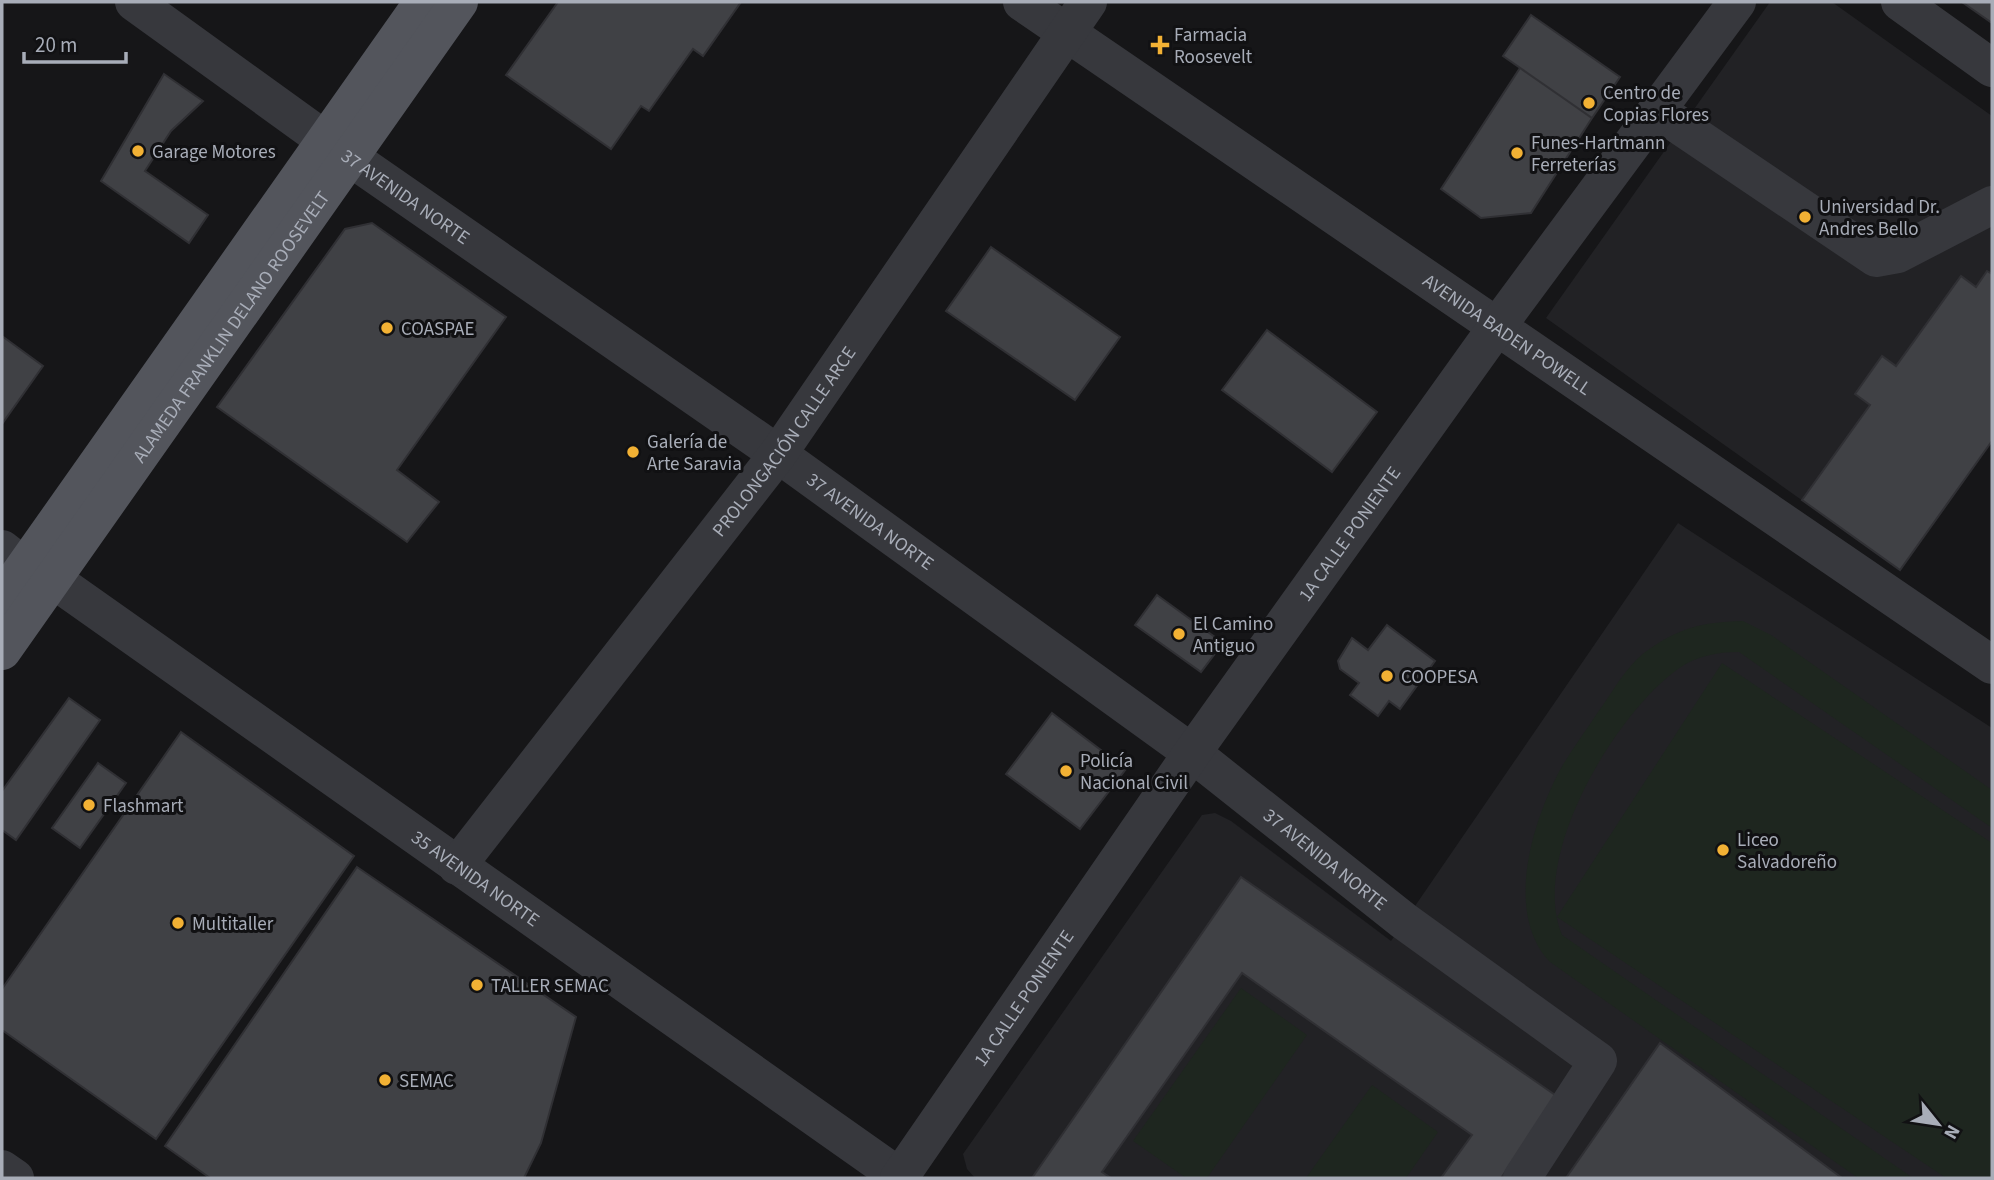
<svg xmlns="http://www.w3.org/2000/svg" width="1994" height="1180" font-family="'Source Sans 3',sans-serif">
<rect width="100%" height="100%" fill="#161618"/>
<path fill="#222225" d="M1770,2H1832L1992,116V441L1900,570L1546,318Z
M1678,523L1992,728V1178H975L967,1169L963,1154L1202,815L1215,813L1231,821L1391,941Z"/>
<path fill="#1e261f" d="M1743,621L1771,635L1992,790V828L1739,652C1717,652 1696,656 1678,669C1615,714 1529,857 1562,935L1913,1178H1858L1550,962C1504,913 1532,823 1560,770C1571,750 1586,731 1598,712C1612,693 1625,668 1644,653C1678,628 1701,622 1743,621Z
M1722,663L1992,843L1991,1178H1946L1557,917Z
M1241,988L1307,1035L1207,1178H1186L1133,1141Z
M1372,1085L1438,1132L1406,1178H1306Z"/>
<path fill="#404145" stroke="#303034" stroke-width="2" d="M558,2H741L703,56L693,49L649,111L641,106L611,149L506,75Z
M1962,2H1992V23Z
M1531,15L1620,77L1592,118L1503,56Z
M1520,68L1592,118L1531,213L1481,218L1441,189Z
M164,74L203,101L171,131L145,171L208,215L189,243L101,181Z
M372,223L506,317L397,470L439,502L407,542L217,407L345,229Z
M991,247L1120,337L1075,400L946,311Z
M1987,271L1992,274V441L1900,570L1802,500L1870,405L1855,394L1882,356L1896,366L1961,276L1976,287Z
M1267,330L1377,412L1332,472L1222,390Z
M2,336L43,366L2,424Z
M1157,595L1223,643L1201,672L1135,625Z
M1387,625L1435,661L1400,709L1389,701L1378,716L1350,695L1359,683L1340,669L1338,661L1352,638L1368,650Z
M69,698L100,720L16,840L2,830V791Z
M1052,713L1126,769L1080,829L1006,774Z
M181,732L354,856L156,1139L2,1030V989Z
M98,763L126,783L80,848L52,828Z
M357,867L576,1017L541,1143L524,1178H210L165,1146Z
M1241,877L1558,1097L1501,1178H1441L1472,1135L1242,973L1102,1172L1111,1178H1032Z
M1660,1043L1842,1178H1566Z"/>
<g fill="none" stroke-linecap="round" stroke-linejoin="round">
<g stroke="#37383d" stroke-width="38">
<path id="s1" d="M134,2L325,140L778,454L1192,753L1404,921L1598,1061L1522,1178"/>
<path id="s2" d="M1022,2L1992,665"/>
<path d="M1900,2L1992,68"/>
<path d="M1658,111L1876,258L1898,254L1992,205"/>
<path d="M2,549L25,567"/>
<path id="s3" d="M51,578L901,1178"/>
<path id="s4" d="M457,866L778,454L1088,2"/>
<path d="M2,1169L15,1178"/>
<path id="s5" d="M899,1178L1192,753L1496,328L1737,2"/>
</g>
<g stroke="#53555c" stroke-width="38">
<path d="M2,599L423,2"/>
<path id="s6" d="M2,651L459,2"/>
</g>
</g>
<g fill="#f2b134" stroke="#111113" stroke-width="2.5">
<path d="M1156.5 34.5h7v7h7v7h-7v7h-7v-7h-7v-7h7z"/>
<circle cx="1589" cy="103" r="7"/>
<circle cx="138" cy="151" r="7"/>
<circle cx="1517" cy="153" r="7"/>
<circle cx="1805" cy="217" r="7"/>
<circle cx="387" cy="328" r="7"/>
<circle cx="633" cy="452" r="7"/>
<circle cx="1179" cy="634" r="7"/>
<circle cx="1387" cy="676" r="7"/>
<circle cx="1066" cy="771" r="7"/>
<circle cx="89" cy="805" r="7"/>
<circle cx="1723" cy="850" r="7"/>
<circle cx="178" cy="923" r="7"/>
<circle cx="477" cy="985" r="7"/>
<circle cx="385" cy="1080" r="7"/>
</g>
<g text-anchor="middle" stroke-width="6" stroke-linejoin="round" paint-order="stroke">
<g font-size="19" fill="#a8adb8" stroke="#111113" text-anchor="start">
<text x="1174" y="41">Farmacia<tspan x="1174" dy="22">Roosevelt</tspan></text>
<text x="1603" y="99">Centro de<tspan x="1603" dy="22">Copias Flores</tspan></text>
<text x="1531" y="149">Funes-Hartmann<tspan x="1531" dy="22">Ferreterías</tspan></text>
<text x="152" y="158">Garage Motores</text>
<text x="1819" y="213">Universidad Dr.<tspan x="1819" dy="22">Andres Bello</tspan></text>
<text x="401" y="335">COASPAE</text>
<text x="647" y="448">Galería de<tspan x="647" dy="22">Arte Saravia</tspan></text>
<text x="1193" y="630">El Camino<tspan x="1193" dy="22">Antiguo</tspan></text>
<text x="1401" y="683">COOPESA</text>
<text x="1080" y="767">Policía<tspan x="1080" dy="22">Nacional Civil</tspan></text>
<text x="103" y="812">Flashmart</text>
<text x="1737" y="846">Liceo<tspan x="1737" dy="22">Salvadoreño</tspan></text>
<text x="192" y="930">Multitaller</text>
<text x="491" y="992">TALLER SEMAC</text>
<text x="399" y="1087">SEMAC</text>
</g>
<g font-size="19" fill="#a8adb8" stroke="#111113">
<text dy="7" stroke="none"><textPath href="#s1" startOffset="334">37 AVENIDA NORTE</textPath></text>
<text dy="7" stroke="none"><textPath href="#s6" startOffset="397">ALAMEDA FRANKLIN DELANO ROOSEVELT</textPath></text>
<text dy="7" stroke="none"><textPath href="#s2" startOffset="588">AVENIDA BADEN POWELL</textPath></text>
<text dy="7" stroke="none"><textPath href="#s4" startOffset="536">PROLONGACIÓN CALLE ARCE</textPath></text>
<text dy="7" stroke="none"><textPath href="#s1" startOffset="901">37 AVENIDA NORTE</textPath></text>
<text dy="7" stroke="none"><textPath href="#s5" startOffset="786">1A CALLE PONIENTE</textPath></text>
<text dy="7" stroke="none"><textPath href="#s1" startOffset="1468">37 AVENIDA NORTE</textPath></text>
<text dy="7" stroke="none"><textPath href="#s3" startOffset="520">35 AVENIDA NORTE</textPath></text>
<text dy="7" stroke="none"><textPath href="#s5" startOffset="219">1A CALLE PONIENTE</textPath></text>
</g>
</g>
<rect width="1994" height="1180" fill="none" stroke="#a8adb8" stroke-width="7"/>
<g transform="translate(1938 1124) rotate(120)" stroke="#111113" stroke-width="5" paint-order="stroke">
<path d="M0-5L12 26L0 18L-12 26Z" fill="#a8adb8"/>
<text y="-10" font-size="19" font-weight="bold" text-anchor="middle" fill="#a8adb8">N</text>
</g>
<path d="M24 52v10h102v-10" fill="none" stroke="#a8adb8" stroke-width="3.5"/>
<text x="35" y="52" font-size="21" fill="#a8adb8" stroke="#111113" stroke-width="5" paint-order="stroke">20 m</text>
</svg>
